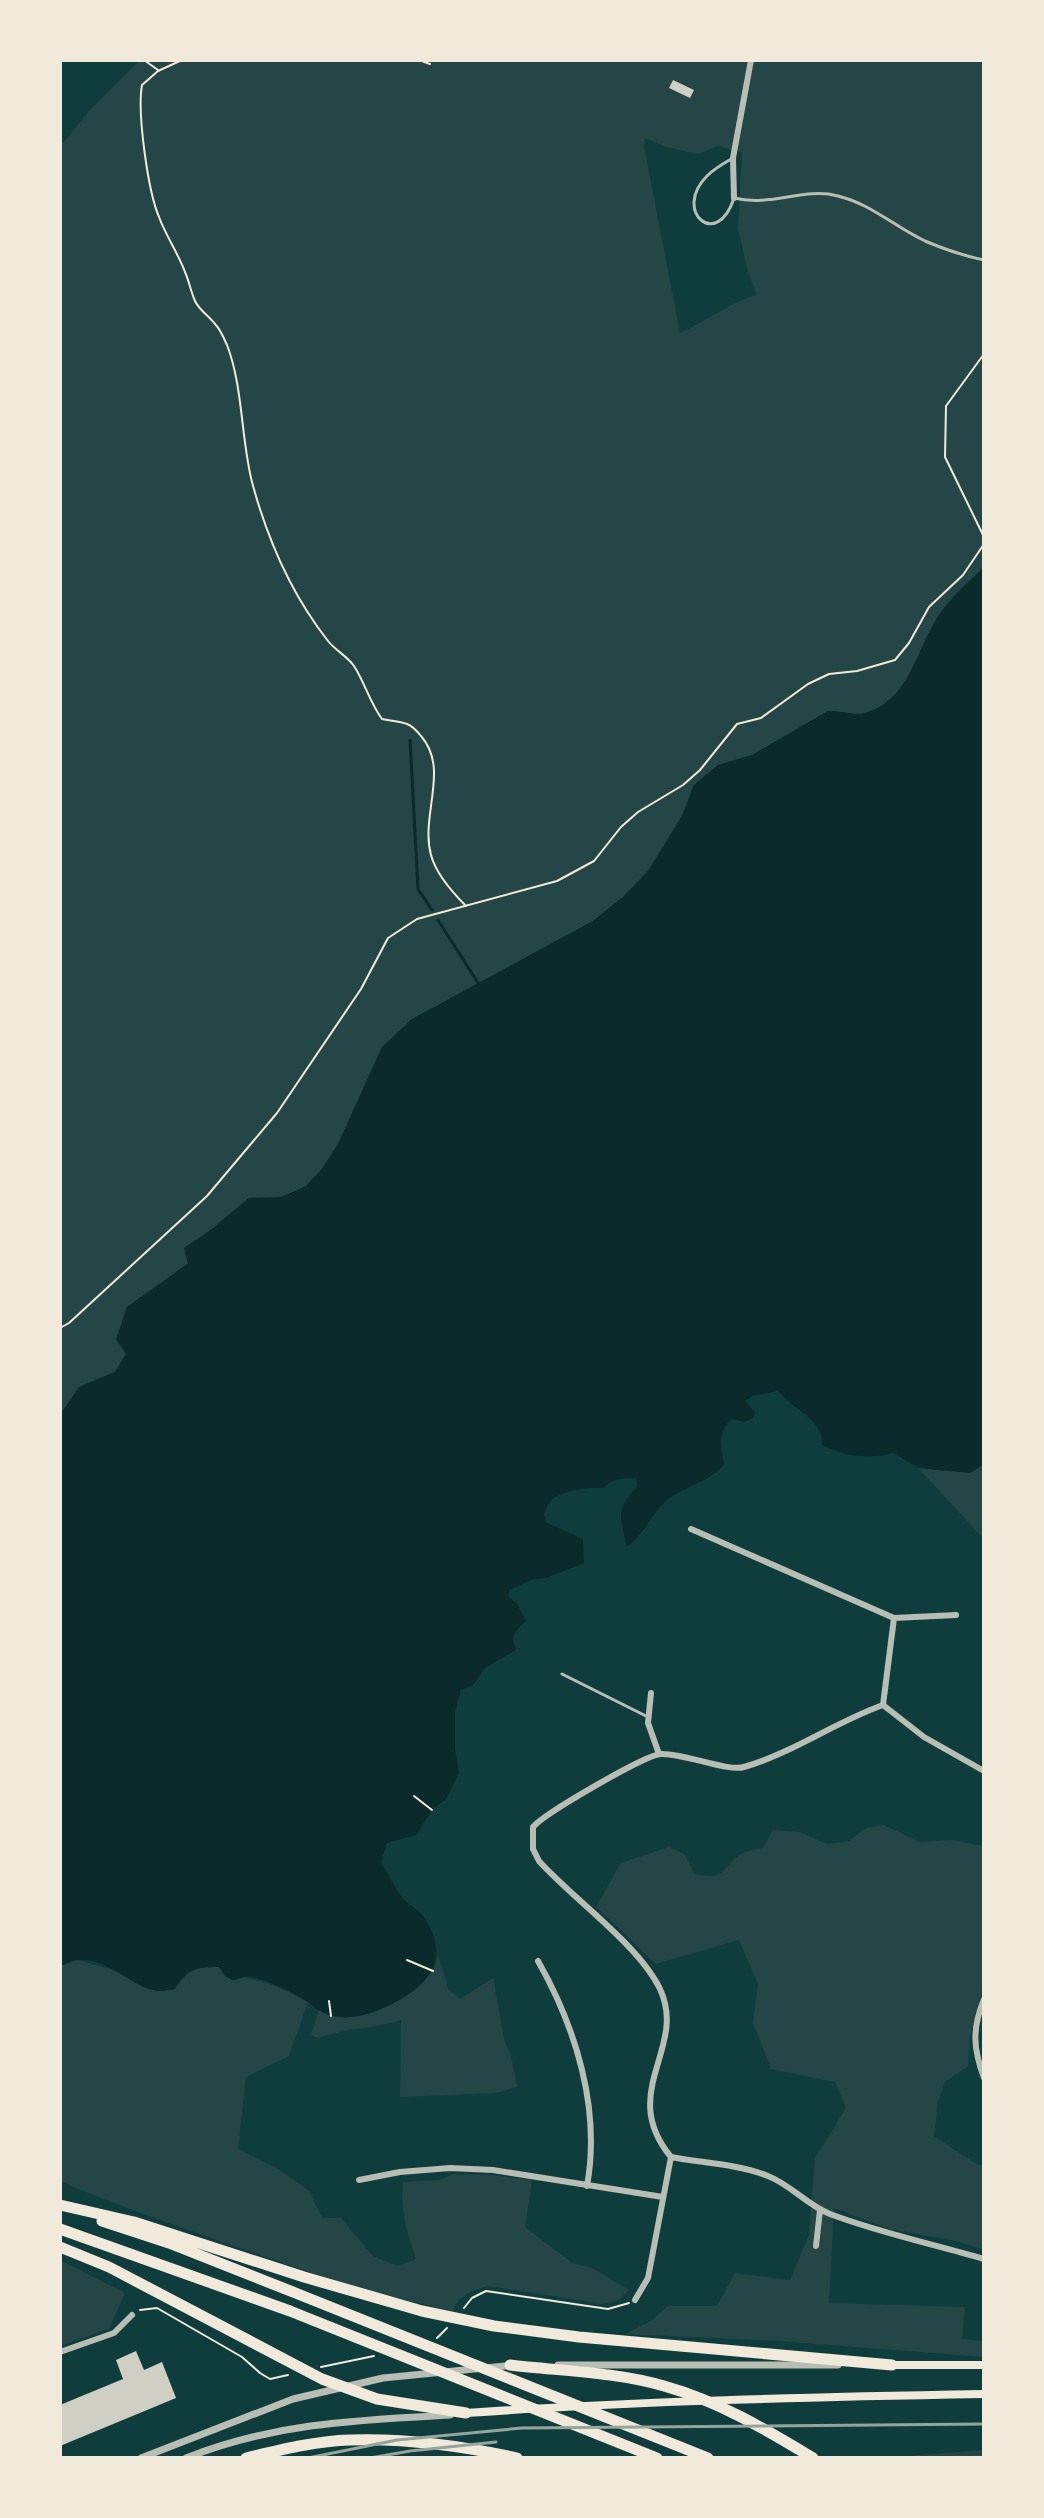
<svg xmlns="http://www.w3.org/2000/svg" width="1044" height="2518" font-family="Mulish,sans-serif">
<rect width="100%" height="100%" fill="#0f3d3e"/>
<path fill="#244646" fill-rule="evenodd" d="M140,60H984V567C971,580 956,592 945,607C918,640 914,699 865,713C855,716 840,710 828,711L752,755L718,765L694,785L682,816L648,871L624,896L593,921L412,1019L382,1047L338,1144L322,1169L306,1186L282,1197L249,1198L208,1232L185,1248L188,1263L127,1307L126,1354L115,1372L79,1387L60,1415V147L89,111ZM645,138L666,147L698,154L718,146L742,152L738,229L748,272L757,295C736,299 703,323 680,333L644,146Z
M984,1464V1539L918,1468L970,1473Z
M884,1825L919,1842L951,1840L984,1846V1983L970,2037L968,2066L945,2082L938,2102L934,2136L978,2165H984V2250L956,2241L890,2229L834,2208L829,2303L965,2307L962,2339L984,2341V2357L779,2341L626,2334L652,2320L668,2306H717L735,2273L790,2280L809,2235L815,2158L846,2108L835,2082L771,2069L753,2023L758,1984L739,1940L656,1964L596,1907L621,1863L669,1847L684,1854L695,1874C724,1880 719,1872 738,1856C744,1851 755,1850 763,1848L773,1830L800,1832L827,1844L849,1841L866,1828Z
M438,1956L449,1990L460,1999L493,1978L504,2039L511,2056L517,2087L495,2093L400,2097L401,2020C374,2029 345,2028 318,2038L311,2035L319,2009C351,2032 409,2000 431,1973C435,1968 436,1962 438,1956Z
M78,1960L117,1971L150,1990L175,1989C188,1969 195,1967 219,1967L225,1976C255,1977 281,1986 308,2002L289,2056L246,2077L238,2149L280,2170L309,2191L322,2218H341L373,2256L397,2266L416,2259C407,2233 400,2209 403,2182L439,2180L454,2174L493,2175L532,2180L525,2227L572,2263L592,2268L629,2290L618,2301L603,2304L489,2286C474,2289 459,2295 453,2311C378,2296 308,2272 237,2247C177,2226 118,2206 60,2181V1966Z
M60,2260L125,2293L109,2329L60,2346Z
M984,2450V2458H894L895,2457Z"/>
<path fill="#0a2a2b" d="M984,567V1464L970,1473L918,1468L894,1453C869,1459 846,1457 822,1445C825,1420 792,1409 778,1391L752,1396L745,1401L755,1412L753,1418L744,1422L732,1419C717,1431 721,1446 724,1464C709,1483 683,1486 665,1502C650,1516 644,1535 627,1547C620,1518 615,1508 638,1486L636,1478C623,1479 612,1477 604,1488C589,1487 560,1490 550,1502C547,1505 546,1510 544,1515L547,1523L583,1539L584,1563L546,1578L531,1580L509,1590V1597L517,1604L526,1621C515,1631 510,1634 516,1650L485,1668L473,1685L461,1690L455,1712V1749L459,1773L446,1799L432,1810L416,1835L387,1843L381,1862C388,1874 395,1888 403,1899C410,1906 420,1910 425,1919C449,1956 432,1983 396,2002C376,2012 354,2021 332,2016C322,2014 314,2006 306,2001C292,1992 259,1975 244,1977C240,1978 236,1980 232,1980L225,1976L219,1967C194,1967 188,1969 175,1989C167,1991 157,1992 149,1989C127,1982 104,1957 78,1960C73,1960 65,1964 60,1966V1415L79,1387L115,1372L126,1354L116,1339L127,1307L188,1264L184,1248L208,1232L249,1198L282,1197L306,1186L322,1169L338,1144L382,1047L412,1019L593,921L624,896L648,871L682,816L694,785L718,765L752,755L828,711C840,710 855,716 865,713C914,699 917,640 945,607C956,592 971,580 984,567Z"/>
<g fill="none" stroke-linecap="round" stroke-linejoin="round">
<path stroke="#0a2a2b" stroke-width="3" d="M410,740L418,889L432,910
M438,920L478,983"/>
</g>
<path fill="#cfcfc3" d="M673,80L694,90L690,98L669,88Z
M136,2351L144,2370L162,2362L176,2398L60,2446V2405L123,2379L116,2360Z"/>
<g fill="none" stroke-linecap="round" stroke-linejoin="round">
<path stroke="#f1e9da" stroke-width="2" d="M144,60L158,70
M182,60L158,71L142,85C137,113 148,191 159,217C166,236 178,253 185,272C189,281 191,292 195,301C199,310 209,316 215,324C220,329 224,338 227,345C243,386 241,439 252,482C267,538 292,595 328,641C335,650 347,656 354,666C365,683 370,703 382,719C390,721 399,721 407,724C413,726 417,731 421,736C450,769 420,815 431,855C436,874 453,893 466,906
M373,60H386
M419,60L430,64
M984,354L946,406L945,457L984,537
M60,1328L69,1323L207,1196L277,1113L361,989L388,938L417,919L557,881L594,861L621,827L638,812L683,785L700,770L737,724L761,718L808,684L829,674L857,671L895,660L909,643L929,607L963,575L984,544
M414,1796L432,1810
M407,1960L433,1971
M329,2001L331,2016
M464,2308L472,2298L486,2291L608,2309L629,2303
M140,2310L157,2308L242,2357L260,2373L270,2379L288,2375
M437,2338L447,2328
M321,2367L374,2356"/>
<path stroke="#b8beb3" stroke-width="3" d="M733,158C724,163 714,169 707,176C672,211 717,251 734,198C771,207 804,187 838,196C871,204 895,227 925,241C944,249 964,256 984,260
M562,1674L648,1717"/>
<path stroke="#b8beb3" stroke-width="6" d="M734,198L733,158L751,60
M691,1529L894,1618L956,1615
M651,1693L648,1723L659,1754
M883,1705L894,1618
M538,1961C576,2028 601,2109 587,2186
M984,1999C972,2029 973,2048 984,2078
M671,2157C617,2092 688,2048 660,1989C639,1945 573,1899 539,1861L533,1849V1827C545,1813 642,1757 660,1754C681,1752 727,1772 744,1767C793,1753 835,1722 883,1705L924,1737L984,1771
M671,2157C702,2163 738,2164 768,2176C791,2185 807,2205 830,2214C880,2233 933,2244 984,2259
M359,2180L400,2172L450,2168L493,2170L663,2197
M816,2246L820,2210
M635,2300L648,2278L671,2157
M60,2352L114,2333L132,2315"/>
<path stroke="#b8beb3" stroke-width="7" d="M558,2365H838
M141,2458L293,2399L383,2378L514,2365
M186,2458C274,2423 357,2420 450,2415"/>
<path stroke="#f1e9da" stroke-width="8" d="M892,2365H984
M466,2413C639,2401 811,2397 984,2394"/>
<path stroke="#f1e9da" stroke-width="11" d="M60,2205L134,2222L304,2277L422,2311L494,2326L579,2337L892,2365
M102,2221L169,2243L298,2294L708,2458
M60,2229L290,2311L657,2458
M60,2247L109,2267L322,2379L377,2399L466,2413
M510,2365C560,2371 616,2372 664,2386C718,2401 765,2429 813,2458
M246,2458C280,2450 315,2441 350,2440C406,2438 463,2446 517,2458"/>
<path stroke="#97a49c" stroke-width="3" d="M308,2458L397,2440L522,2428L984,2424
M370,2458L410,2451L496,2442"/>
</g>
<rect width="1044" height="2518" fill="none" stroke="#f1e9da" stroke-width="124"/>
</svg>
